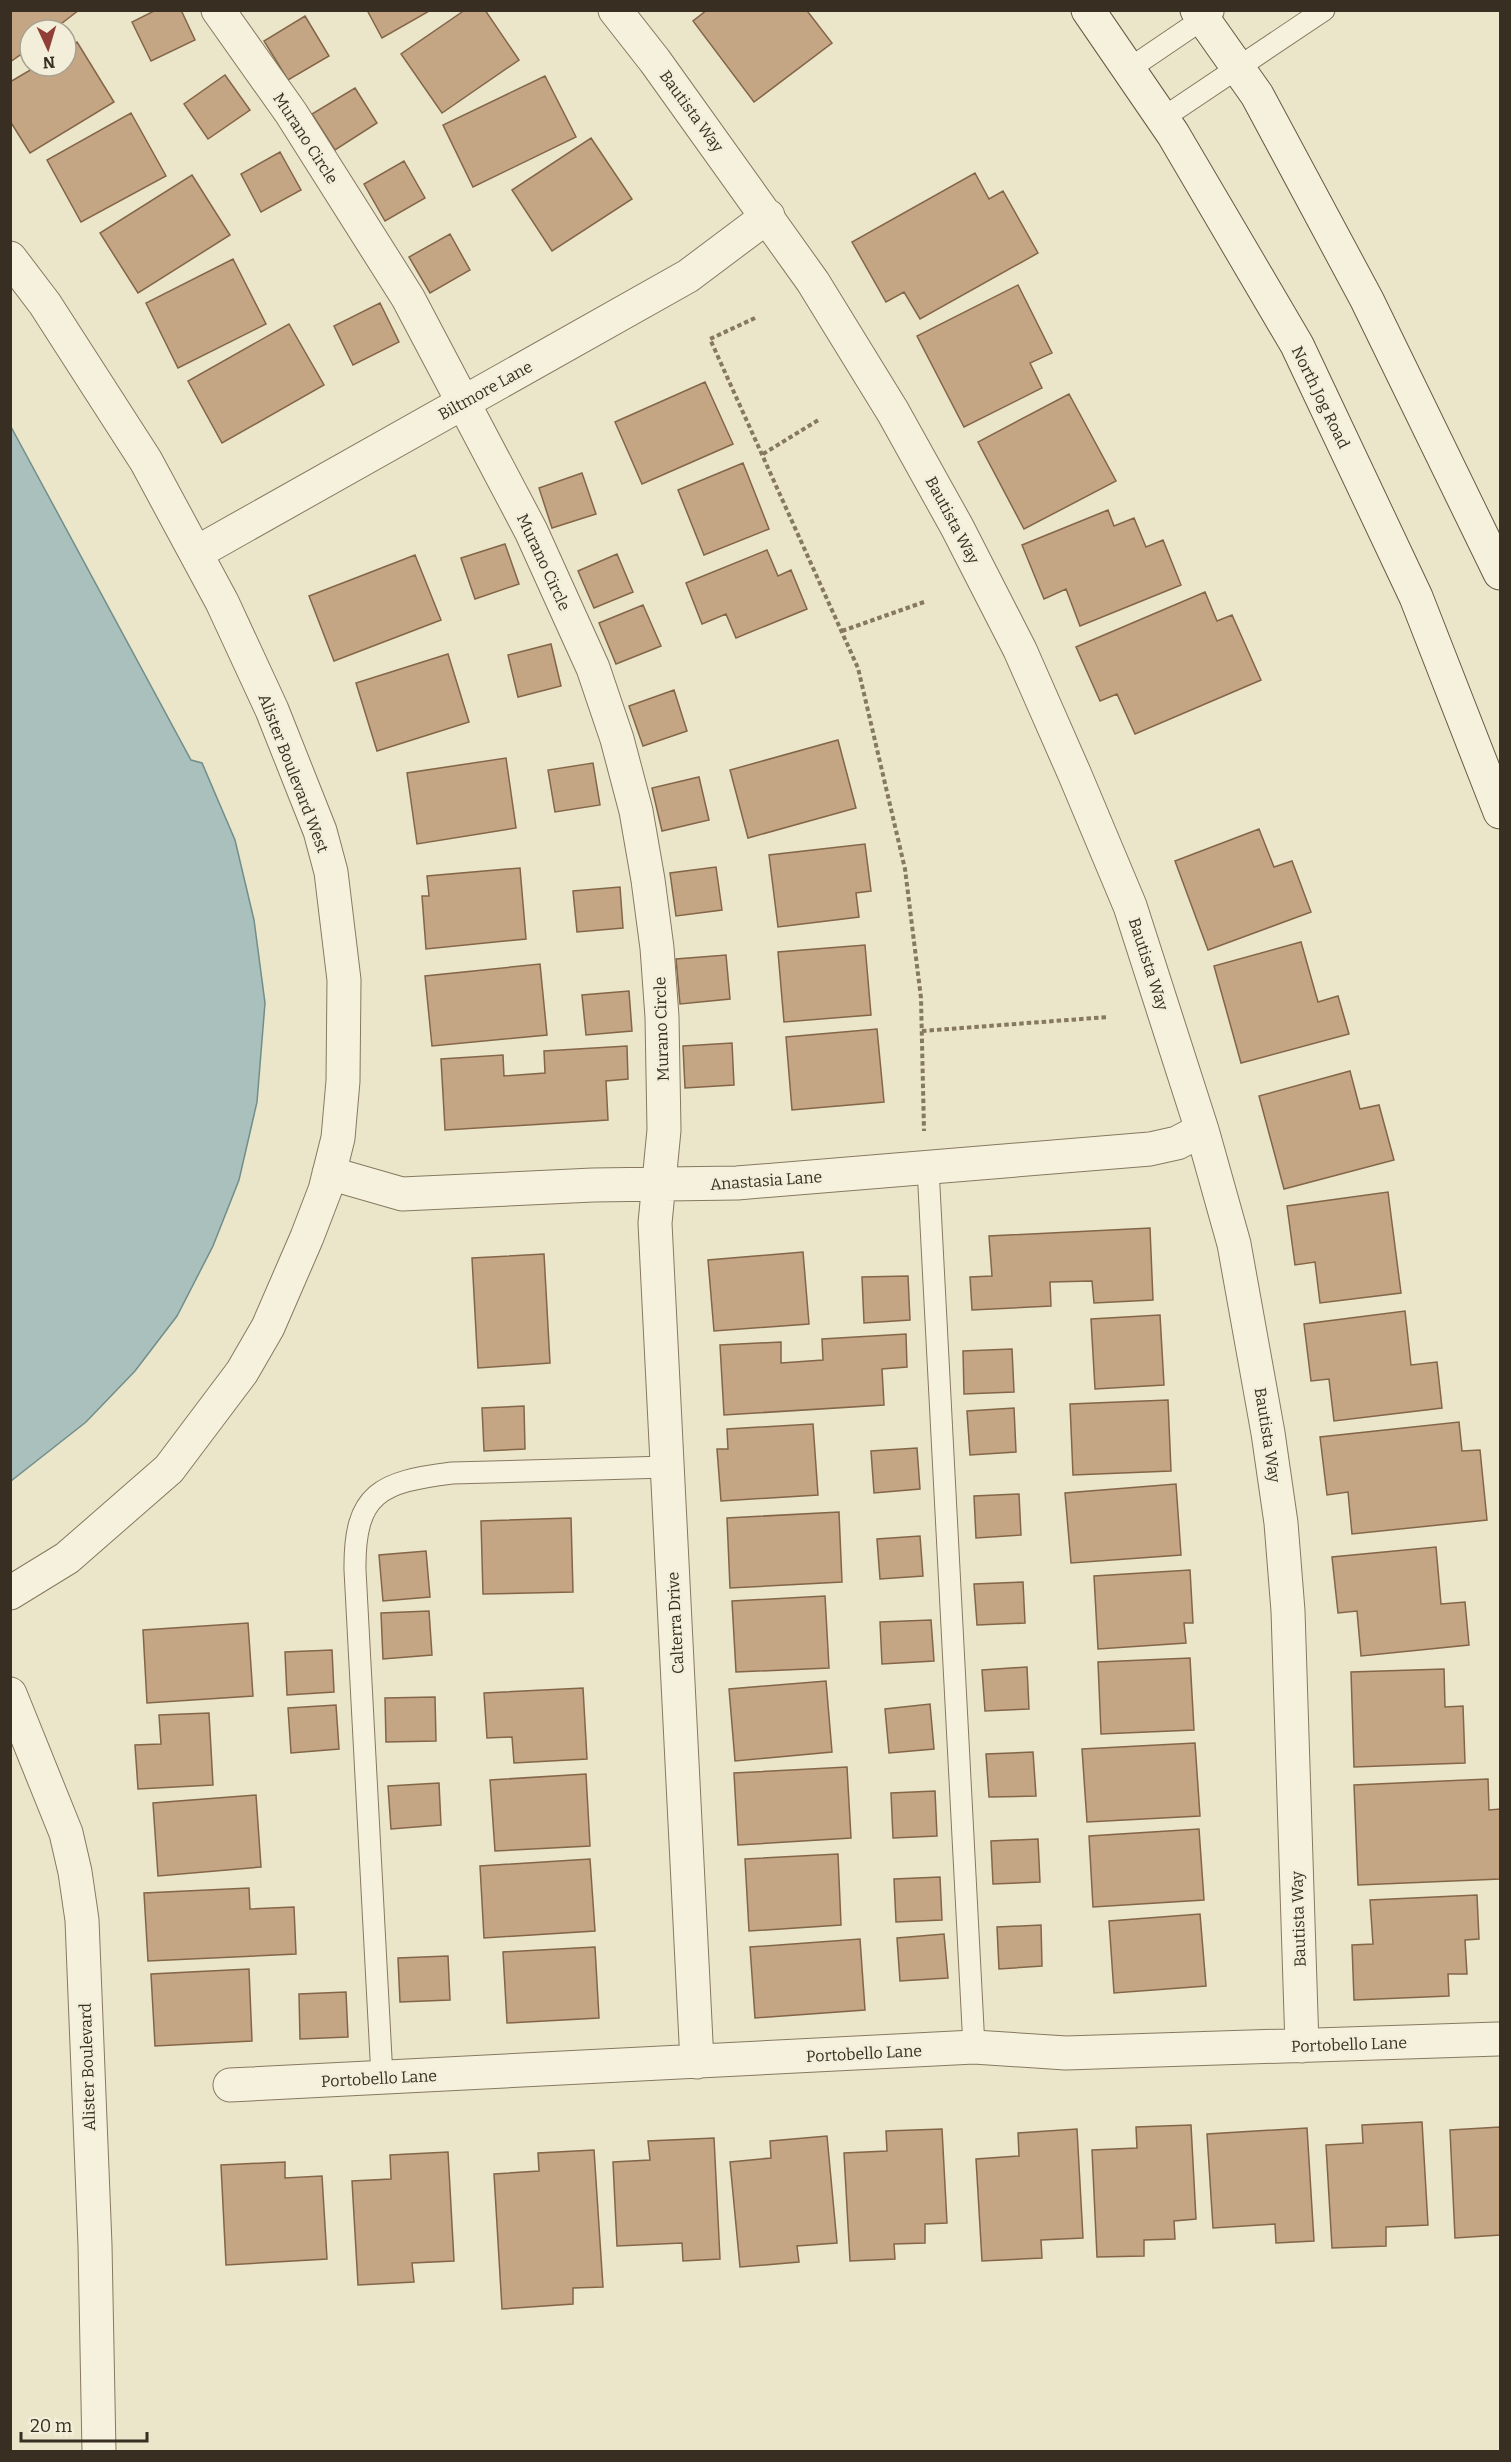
<svg xmlns="http://www.w3.org/2000/svg" width="1511" height="2462" font-family="Bitter,serif">
<rect width="100%" height="100%" fill="#ebe5ca"/>
<path fill="#aac0bc" stroke="#718e8a" stroke-width="1.5" d="M10,425L191,760L202,763L235,840L254,920L265,1003L257,1102L239,1180L213,1246L177,1316L135,1371L86,1422L11,1481Z"/>
<path fill="#c5a684" stroke="#836648" stroke-width="1.5" d="M10,10H79L53,30H30V48L10,62Z
M156,10H181L195,40L151,61L132,22Z
M367,10H431L382,38Z
M465,10H485L519,60L442,113L401,54Z
M707,10H810L808,12L832,43L754,102L693,21Z
M305,16L329,56L288,80L264,41Z
M77,42L114,102L30,153L10,121V82L37,66H66V48Z
M225,75L250,110L208,139L184,104Z
M545,76L576,137L473,187L443,125Z
M355,88L377,123L335,150L312,114Z
M131,113L166,176L81,222L47,160Z
M591,138L632,199L552,251L512,190Z
M280,152L301,190L261,212L241,174Z
M404,161L425,198L385,221L364,184Z
M975,173L989,199L1003,191L1038,253L920,319L904,292L886,302L852,242Z
M192,175L230,235L138,293L100,233Z
M450,234L470,270L430,293L409,257Z
M233,259L266,324L178,368L146,303Z
M1018,285L1052,353L1030,363L1042,388L964,427L917,336Z
M380,303L399,342L353,365L334,326Z
M289,324L324,385L222,443L188,381Z
M705,382L733,444L642,484L615,422Z
M1069,394L1116,481L1024,529L978,442Z
M743,463L769,529L704,555L678,490Z
M582,473L596,514L552,528L539,488Z
M1108,510L1114,526L1134,518L1146,547L1163,540L1181,585L1080,626L1066,589L1044,599L1022,545Z
M505,544L519,584L475,599L461,558Z
M767,550L778,576L791,570L807,609L736,638L726,614L702,624L686,583Z
M617,554L633,592L594,608L578,571Z
M415,555L441,620L334,661L309,596Z
M1205,592L1217,621L1232,615L1261,680L1135,734L1117,694L1100,701L1076,647Z
M643,605L661,646L616,664L599,623Z
M551,644L561,686L518,697L508,655Z
M448,654L469,722L377,751L356,683Z
M674,690L687,731L643,746L629,706Z
M838,740L856,808L748,838L730,770Z
M506,758L516,828L417,844L407,773Z
M593,763L600,805L555,812L548,770Z
M699,777L709,820L662,831L652,788Z
M1259,829L1274,867L1292,861L1311,912L1208,950L1175,861Z
M865,844L871,891L856,893L859,917L778,927L769,855Z
M716,867L722,910L676,916L670,873Z
M520,868L526,939L426,949L422,896H429L427,876Z
M620,887L623,928L577,932L573,891Z
M1301,942L1318,1002L1338,996L1349,1034L1241,1063L1214,966Z
M865,945L871,1015L784,1022L778,952Z
M726,955L730,999L680,1004L676,959Z
M540,964L547,1035L432,1046L425,976Z
M629,991L632,1031L586,1035L582,995Z
M877,1029L884,1102L792,1110L786,1037Z
M732,1043L734,1085L685,1088L683,1046Z
M627,1046L628,1079L606,1081L608,1120L445,1130L441,1059L503,1055L504,1076L545,1073L544,1051Z
M1350,1071L1360,1109L1379,1105L1394,1160L1284,1189L1259,1096Z
M1388,1192L1401,1293L1320,1303L1315,1262L1295,1265L1287,1206Z
M1150,1228L1153,1300L1094,1303L1092,1281L1050,1282L1051,1306L972,1310L970,1277L992,1276L989,1236Z
M803,1252L809,1324L714,1331L708,1260Z
M544,1254L550,1363L478,1368L472,1258Z
M908,1276L910,1320L864,1323L862,1277Z
M1405,1311L1411,1365L1437,1362L1442,1408L1334,1421L1329,1379L1311,1381L1304,1324Z
M1160,1315L1164,1385L1095,1389L1091,1319Z
M906,1334L907,1367L882,1369L884,1405L724,1415L720,1345L781,1342V1363L823,1360L822,1339Z
M1012,1349L1014,1392L964,1394L963,1351Z
M1168,1400L1171,1471L1073,1475L1070,1404Z
M524,1406L525,1449L484,1451L482,1408Z
M1014,1408L1016,1452L970,1455L967,1411Z
M1459,1422L1462,1451L1480,1450L1487,1520L1352,1534L1348,1492L1327,1495L1320,1437Z
M813,1424L818,1495L721,1501L717,1449H728L727,1429Z
M917,1448L920,1489L874,1493L871,1451Z
M1176,1484L1181,1555L1071,1563L1065,1493Z
M1019,1494L1021,1535L976,1538L974,1496Z
M839,1512L842,1582L730,1588L727,1518Z
M571,1518L573,1592L483,1594L481,1521Z
M920,1536L923,1576L880,1579L877,1539Z
M1436,1547L1441,1604L1465,1602L1469,1645L1361,1656L1357,1611L1338,1613L1332,1557Z
M426,1551L430,1597L383,1601L379,1555Z
M1190,1570L1193,1623H1184L1186,1643L1098,1649L1094,1576Z
M1023,1582L1025,1623L977,1625L974,1584Z
M825,1596L829,1668L736,1672L732,1601Z
M429,1611L432,1655L383,1659L381,1613Z
M931,1620L934,1661L882,1664L880,1622Z
M248,1623L253,1696L147,1703L143,1630Z
M332,1650L334,1692L287,1695L285,1652Z
M1190,1658L1194,1730L1101,1734L1098,1662Z
M1027,1667L1029,1709L985,1711L982,1670Z
M1444,1669L1445,1707L1463,1706L1465,1763L1354,1767L1351,1672Z
M826,1681L832,1752L735,1761L729,1689Z
M583,1688L587,1759L514,1763L512,1737L487,1738L484,1693Z
M435,1697L436,1741L386,1742L385,1698Z
M930,1704L934,1749L889,1753L885,1709Z
M336,1705L339,1749L291,1753L288,1708Z
M209,1713L213,1785L138,1789L135,1745L161,1744L159,1715Z
M1195,1743L1200,1816L1087,1822L1082,1749Z
M1033,1752L1036,1796L989,1797L986,1754Z
M847,1767L851,1838L738,1845L734,1773Z
M586,1774L590,1846L495,1851L490,1780Z
M1488,1779L1489,1810L1500,1809V1879L1358,1885L1354,1785Z
M439,1783L441,1825L391,1829L388,1786Z
M935,1791L937,1836L893,1838L891,1793Z
M256,1795L261,1867L158,1876L153,1803Z
M1199,1829L1204,1900L1093,1907L1089,1836Z
M1038,1839L1040,1882L993,1884L991,1841Z
M838,1854L841,1925L749,1931L745,1859Z
M590,1859L595,1931L484,1938L480,1866Z
M940,1877L942,1920L896,1922L894,1879Z
M249,1888L250,1909L294,1907L296,1954L148,1961L144,1893Z
M1477,1895L1479,1939L1465,1940L1467,1974H1448L1449,1996L1354,2000L1352,1945L1373,1944L1370,1900Z
M1200,1914L1206,1986L1114,1993L1109,1921Z
M1041,1925L1042,1966L999,1969L997,1927Z
M944,1934L948,1978L900,1981L897,1938Z
M860,1939L865,2010L755,2018L750,1947Z
M595,1947L599,2018L507,2023L503,1952Z
M448,1956L450,2000L400,2002L398,1958Z
M249,1969L252,2041L155,2046L151,1974Z
M346,1992L348,2037L300,2039L299,1994Z
M1422,2122L1428,2225L1386,2227V2246L1332,2248L1326,2145L1363,2143L1362,2125Z
M1191,2125L1196,2219L1174,2221L1175,2239L1144,2240V2256L1097,2257L1092,2150L1137,2148L1136,2127Z
M1500,2127V2235L1455,2238L1450,2130Z
M1307,2128L1314,2241L1276,2243L1275,2224L1213,2228L1207,2134Z
M942,2129L947,2223L925,2224V2243L894,2244L895,2259L850,2261L844,2153L887,2151L886,2131Z
M1077,2129L1083,2238L1041,2240L1042,2258L982,2261L976,2159L1019,2156L1018,2133Z
M827,2136L837,2243L797,2246L799,2262L740,2267L730,2162L771,2158L770,2141Z
M714,2138L720,2259L683,2261L682,2243L617,2246L613,2162L650,2160L648,2141Z
M594,2150L603,2287L573,2288V2304L502,2309L494,2174L539,2171L538,2153Z
M448,2152L454,2261L412,2263L414,2282L358,2285L352,2181L391,2179L390,2155Z
M285,2162V2178L322,2176L327,2259L226,2265L221,2165Z"/>
<g fill="none" stroke-linecap="round" stroke-linejoin="round">
<g stroke="#867960" stroke-width="23">
<path id="lane" d="M1129,69L1213,12
M1163,118L1324,10
M928,1168L974,2047
M382,2077L355,1570C354,1492 381,1482 452,1473L667,1467"/>
</g>
<g stroke="#867960" stroke-width="35">
<path id="street" d="M218,10L291,113L408,298L531,531L593,668L617,739L636,811L648,880L657,948L662,1017L664,1130L655,1223L697,2062
M615,10L655,61L813,282L893,412L957,527L1020,650L1075,775L1130,906L1202,1130L1234,1244L1268,1433L1281,1523L1288,1611L1302,2046
M10,258L45,304L146,461L222,602L272,710L320,831L331,872L344,980L343,1081L338,1138L325,1190L307,1237L268,1327L242,1372L169,1469L67,1558L10,1593
M196,553L688,276L768,216
M329,1173L402,1194L593,1185L737,1183L1150,1149L1177,1143L1202,1130
M10,1694L66,1833L75,1872L82,1920L95,2245L99,2452
M230,2085L974,2047L1066,2053L1498,2039"/>
</g>
<g stroke="#685a43" stroke-width="35">
<path id="secondary" d="M1088,10L1173,134L1297,345L1416,597L1500,812
M1197,10L1257,95L1367,300L1500,573"/>
</g>
<path stroke="#867960" stroke-width="4" stroke-dasharray="4.5 3" stroke-linecap="butt" d="M755,318L710,339L858,668L905,869L921,998L924,1131
M763,454L820,419
M842,631L924,602
M922,1031L1108,1017"/>
<use href="#lane" stroke="#f6f1dd" stroke-width="21"/>
<use href="#street" stroke="#f6f1dd" stroke-width="33"/>
<use href="#secondary" stroke="#f6f1dd" stroke-width="33"/>
</g>
<g text-anchor="middle" stroke-width="5" stroke-linejoin="round" paint-order="stroke">
<g font-size="16" fill="#382f22" stroke="#f3eed9">
<text transform="translate(692 111) rotate(54)" y="6">Bautista Way</text>
<text transform="translate(306 138) rotate(57)" y="6">Murano Circle</text>
<text transform="translate(485 390) rotate(-29)" y="6">Biltmore Lane</text>
<text transform="translate(1321 397) rotate(64)" y="6">North Jog Road</text>
<text transform="translate(953 520) rotate(62)" y="6">Bautista Way</text>
<text transform="translate(544 562) rotate(65)" y="6">Murano Circle</text>
<text transform="translate(294 773) rotate(69)" y="6">Alister Boulevard West</text>
<text transform="translate(1149 964) rotate(72)" y="6">Bautista Way</text>
<text transform="translate(661 1029) rotate(-92)" y="6">Murano Circle</text>
<text transform="translate(766 1180) rotate(-4)" y="6">Anastasia Lane</text>
<text transform="translate(1268 1435) rotate(81)" y="6">Bautista Way</text>
<text transform="translate(675 1623) rotate(-93)" y="6">Calterra Drive</text>
<text transform="translate(1298 1919) rotate(-92)" y="6">Bautista Way</text>
<text transform="translate(1349 2044) rotate(-2)" y="6">Portobello Lane</text>
<text transform="translate(864 2053) rotate(-3)" y="6">Portobello Lane</text>
<text transform="translate(87 2067) rotate(-92)" y="6">Alister Boulevard</text>
<text transform="translate(379 2078) rotate(-3)" y="6">Portobello Lane</text>
</g>
</g>
<rect width="1511" height="2462" fill="none" stroke="#382f22" stroke-width="24"/>
<g transform="translate(48 48) rotate(176)"><circle r="28" fill="#f3eed9" stroke="#a8a290" stroke-width="1.5"/>
<path d="M0-4.5L10 22L0 15L-10 22Z" fill="#903f36"/>
<text y="-9" font-size="16" font-weight="bold" text-anchor="middle" fill="#382f22">N</text>
</g>
<path d="M21 2432v9h126v-9" fill="none" stroke="#382f22" stroke-width="3"/>
<text x="30" y="2432" font-size="18" fill="#382f22" stroke="#f3eed9" stroke-width="4.5" paint-order="stroke">20 m</text>
</svg>
